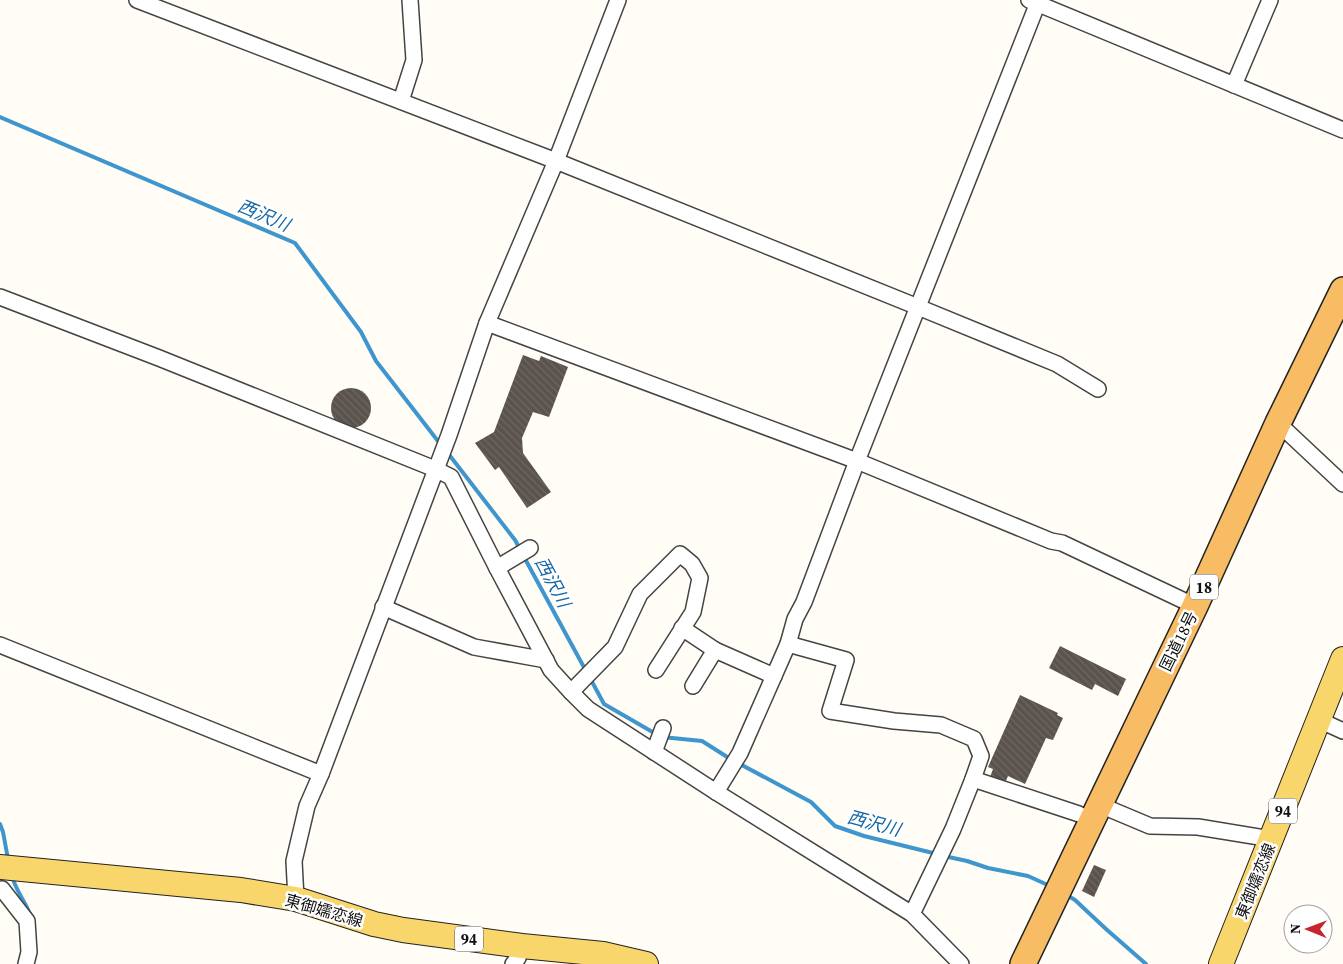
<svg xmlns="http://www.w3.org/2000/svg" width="1343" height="964" font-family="'Source Serif 4','Noto Sans JP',serif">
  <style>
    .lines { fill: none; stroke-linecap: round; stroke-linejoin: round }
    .stream { stroke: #3f96cf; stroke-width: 4 }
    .building { fill: url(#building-back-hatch) }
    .minor-casing { stroke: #444; stroke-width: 18 }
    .primary-casing { stroke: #222; stroke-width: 26 }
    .trunk-casing { stroke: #222; stroke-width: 28 }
    .minor { stroke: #fff; stroke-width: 15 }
    .primary { stroke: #f9d66b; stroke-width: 24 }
    .trunk { stroke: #f7bc64; stroke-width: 25 }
    .labels { text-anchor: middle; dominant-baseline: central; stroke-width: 5; stroke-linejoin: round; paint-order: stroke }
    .shield { fill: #fff; stroke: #585858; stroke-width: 1 }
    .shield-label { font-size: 15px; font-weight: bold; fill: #111 }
    .street-label { font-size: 16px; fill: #111; stroke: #fff }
    .water-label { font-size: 18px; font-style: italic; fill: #1768a6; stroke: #fff }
  </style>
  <defs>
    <pattern id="building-back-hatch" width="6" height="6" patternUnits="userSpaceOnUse" patternTransform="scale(1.25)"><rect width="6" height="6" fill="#5a524d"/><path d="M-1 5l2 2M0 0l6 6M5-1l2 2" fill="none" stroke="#6d6662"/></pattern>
  </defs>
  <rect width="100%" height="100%" fill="#fffdf5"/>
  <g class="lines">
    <g class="stream">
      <polyline points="0,117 295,243 361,332 376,361 441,445"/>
      <polyline points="447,452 515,540 521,551"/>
      <polyline points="524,557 586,671"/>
      <polyline points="590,678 604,704 656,734"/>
      <polyline points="662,737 702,741 732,760"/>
      <polyline points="738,763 811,802 835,826 864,836 937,854"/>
      <polyline points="0,824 3,832 8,859"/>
      <polyline points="944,856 967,861 988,868 1028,876 1050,886"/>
      <path d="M12 875C14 888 25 901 30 914"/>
      <polyline points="1065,894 1075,900 1106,929 1146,964"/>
    </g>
  </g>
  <g class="building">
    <polygon points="523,355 539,361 541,356 568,367 549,417 533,412 522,438 523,453 551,492 527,508 499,467 495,470 475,443 494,432"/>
    <circle cx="351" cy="408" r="20"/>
    <polygon points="1060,646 1126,679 1118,696 1095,684 1092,690 1049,668"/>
    <polygon points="1020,695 1058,713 1057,715 1063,718 1053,740 1046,738 1025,784 1008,776 1005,783 990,777 993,769 988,767"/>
    <polygon points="1094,865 1106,870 1094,897 1082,891"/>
  </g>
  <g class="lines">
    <defs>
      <g id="minor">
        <polyline points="137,0 556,161 918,307 1057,364 1098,389"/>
        <polyline points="1029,0 1343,130"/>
        <polyline points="1234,85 1270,0"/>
        <polyline points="401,101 414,60 410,0"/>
        <polyline points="0,297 159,358 435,469 451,477 497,568 551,670 571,692 588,709 716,792 912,914 961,964"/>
        <polyline points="487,323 857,461 1051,541 1062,543 1195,606"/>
        <polyline points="1278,423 1343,484"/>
        <polyline points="497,568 530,548"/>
        <polyline points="383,607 474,647 546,660"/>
        <polyline points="682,628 715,650 774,676"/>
        <polyline points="788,644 846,660 830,711 894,721 941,725 974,739 981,756 973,779 953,829 912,914"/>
        <polyline points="0,645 321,774"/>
        <polyline points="693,686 715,650"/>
        <polyline points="571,692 615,647 640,594 680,554 692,564 700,578 693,612 656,670"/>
        <polyline points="1319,720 1343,731"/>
        <polyline points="654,752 663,728"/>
        <polyline points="973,779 1079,814"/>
        <polyline points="716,792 740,753 788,644 795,619 804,602 857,461 1039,0"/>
        <polyline points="1100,805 1150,826 1198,827 1272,839"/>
        <polyline points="2,889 27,921 29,952 26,964"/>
        <polyline points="296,899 294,861 307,806 321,774 449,435 487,323 556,161 618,0"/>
        <polyline points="513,964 518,958 522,946"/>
      </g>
      <g id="primary">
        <polyline points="0,867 241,890 296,899 374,924 403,930 522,946 603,954 646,964"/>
        <polyline points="1221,964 1343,659"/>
      </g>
      <polyline id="trunk" points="1023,964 1195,606 1278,423 1343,290"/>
    </defs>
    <use href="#minor" class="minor-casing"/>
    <use href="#primary" class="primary-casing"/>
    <use href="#trunk" class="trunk-casing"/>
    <use href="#minor" class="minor"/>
    <use href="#primary" class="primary"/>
    <use href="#trunk" class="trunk"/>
  </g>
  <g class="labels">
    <g class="shield">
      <rect x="1190" y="574.5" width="28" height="25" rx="4"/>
      <rect x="1269" y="798.5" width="28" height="25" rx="4"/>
      <rect x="455" y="926.5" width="28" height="25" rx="4"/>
    </g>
    <g class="shield-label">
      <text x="1204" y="587">18</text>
      <text x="1283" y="811">94</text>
      <text x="469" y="939">94</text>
    </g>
    <g class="street-label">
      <text transform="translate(1178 641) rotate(-64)">国道18号</text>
      <text transform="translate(1255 881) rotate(-68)">東御嬬恋線</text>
      <text transform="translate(324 910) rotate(16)">東御嬬恋線</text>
    </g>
    <g class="water-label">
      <text transform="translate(264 215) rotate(23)">西沢川</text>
      <text transform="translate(553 582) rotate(62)">西沢川</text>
      <text transform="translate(874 823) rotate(15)">西沢川</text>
    </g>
  </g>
  <g transform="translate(1308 929) rotate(271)"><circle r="24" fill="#ffffff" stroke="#a0a0a0"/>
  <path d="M0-4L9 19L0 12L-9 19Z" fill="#c4262e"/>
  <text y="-8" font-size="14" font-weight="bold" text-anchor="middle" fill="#111111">N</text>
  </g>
</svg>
